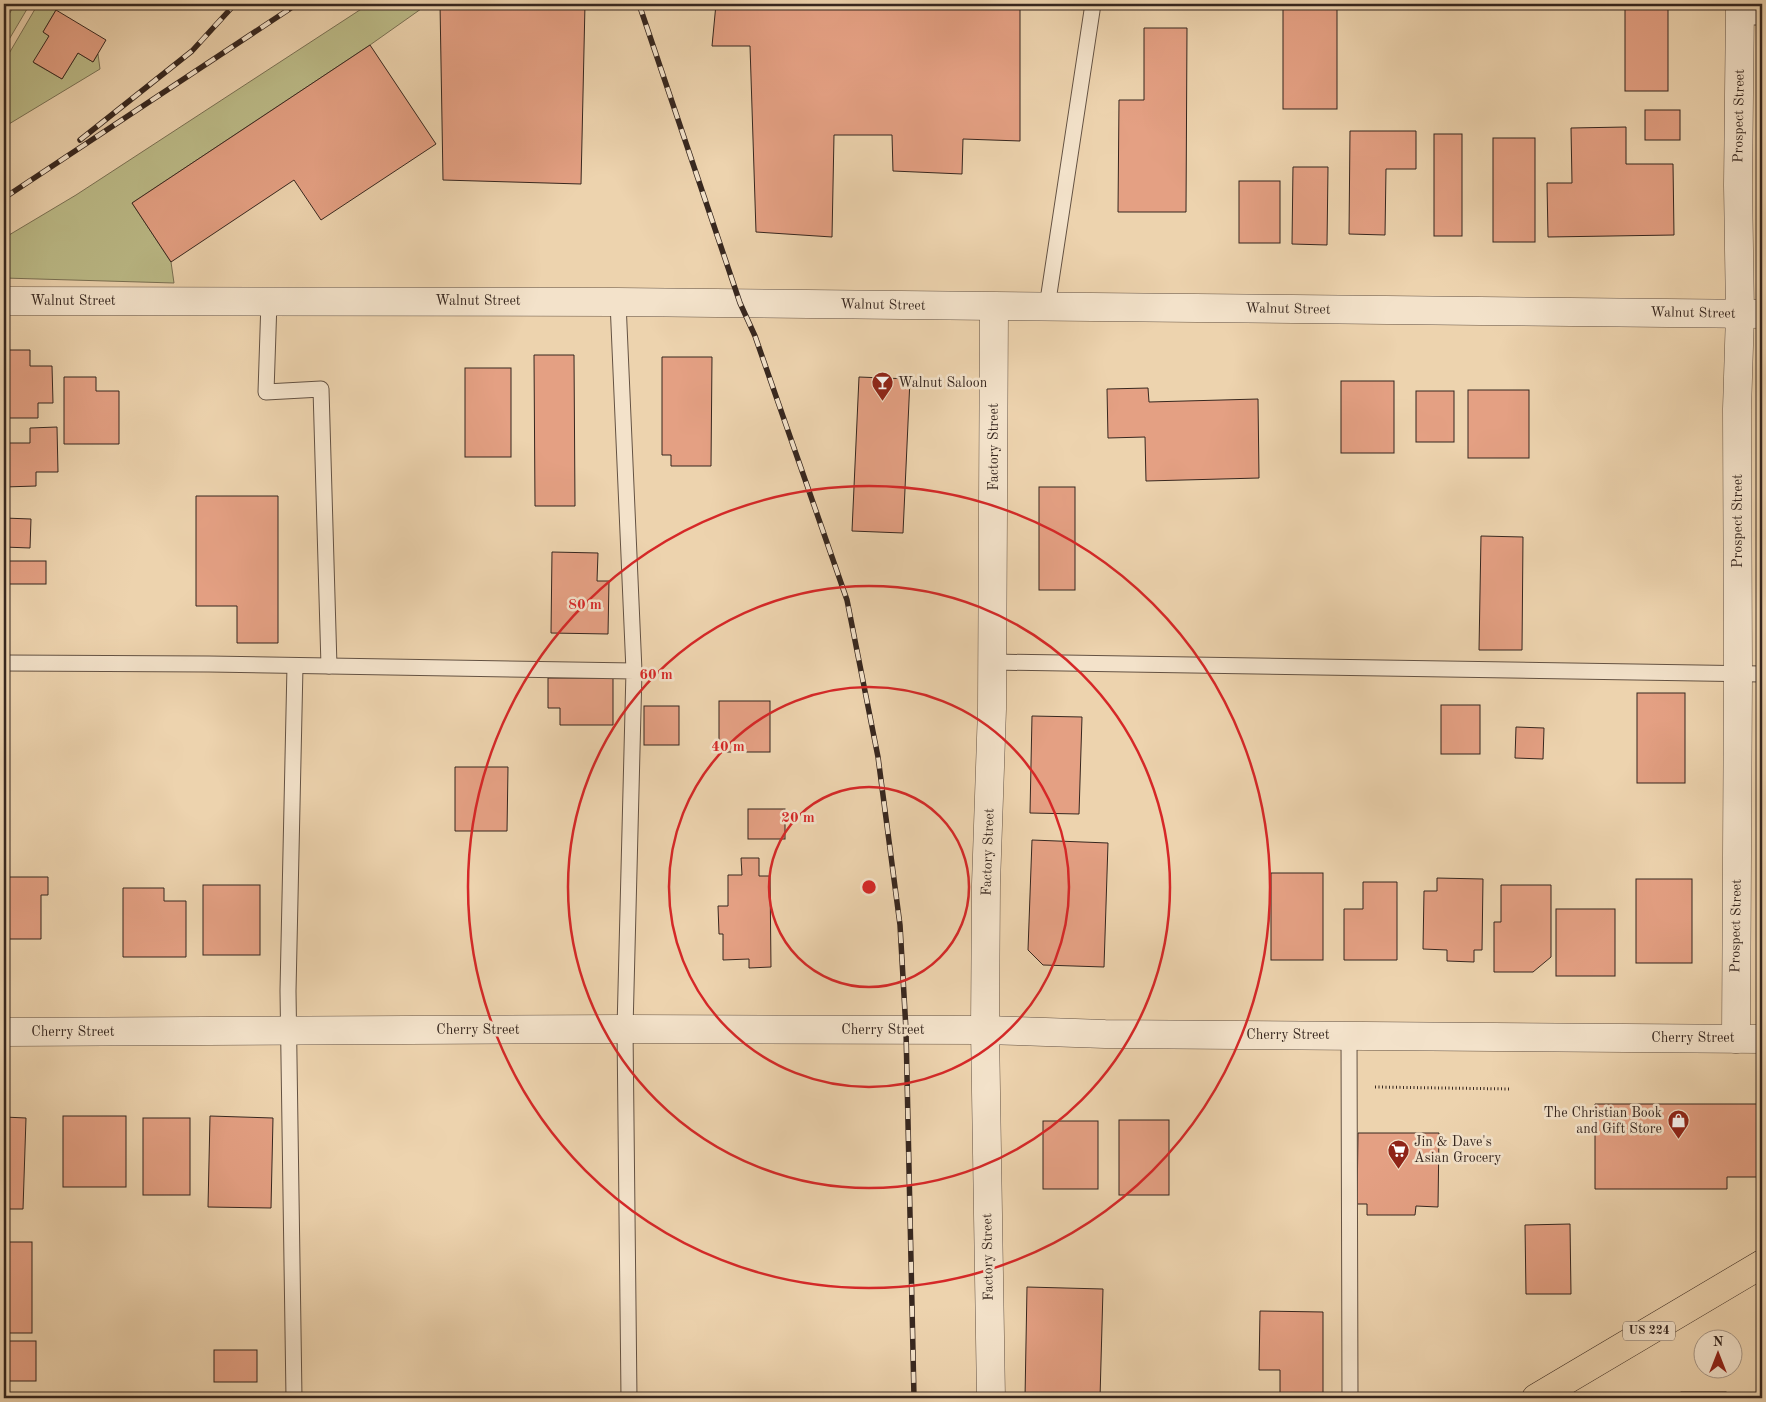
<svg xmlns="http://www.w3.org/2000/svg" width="1766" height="1402" font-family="'Old Standard TT',serif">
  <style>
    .green { fill: #bcbb88; stroke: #7a7154 }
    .building { fill: #e4a083; stroke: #37271f }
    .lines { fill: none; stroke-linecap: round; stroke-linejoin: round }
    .service-casing { stroke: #645243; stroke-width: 17 }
    .minor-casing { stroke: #645243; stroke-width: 29 }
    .tertiary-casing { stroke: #645243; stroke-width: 29 }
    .trunk-casing { stroke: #37271f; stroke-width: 29 }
    .path { stroke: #37271f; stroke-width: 3; stroke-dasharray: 1 2.5; stroke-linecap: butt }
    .service { stroke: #f3e2ca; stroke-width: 15 }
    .minor { stroke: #f3e2ca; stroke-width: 28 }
    .tertiary { stroke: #f3e2ca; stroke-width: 28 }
    .trunk { stroke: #edd3ae; stroke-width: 28 }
    .rail-casing { stroke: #37271f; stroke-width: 5.5 }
    .rail { stroke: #f3e2ca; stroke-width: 4; stroke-dasharray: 11; stroke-linecap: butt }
    .ring { fill: none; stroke: #d62828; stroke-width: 2.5 }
    .labels { text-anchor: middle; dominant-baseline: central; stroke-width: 5; stroke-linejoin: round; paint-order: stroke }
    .shield { fill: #f3e2ca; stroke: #6f5f52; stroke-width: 1 }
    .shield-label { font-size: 12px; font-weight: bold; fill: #37271f }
    .street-label { font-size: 14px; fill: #37271f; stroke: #f3e2ca }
    .poi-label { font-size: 14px; fill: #37271f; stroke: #f3e2ca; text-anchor: start }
    .centre { fill: #d62828; stroke: #f3e2ca; stroke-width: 2.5 }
    .ring-label { font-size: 15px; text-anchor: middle; font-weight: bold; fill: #d62828; stroke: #f3e2ca; stroke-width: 5; stroke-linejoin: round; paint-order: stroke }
  </style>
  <rect width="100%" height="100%" fill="#edd3ae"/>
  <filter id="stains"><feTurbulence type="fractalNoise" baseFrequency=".004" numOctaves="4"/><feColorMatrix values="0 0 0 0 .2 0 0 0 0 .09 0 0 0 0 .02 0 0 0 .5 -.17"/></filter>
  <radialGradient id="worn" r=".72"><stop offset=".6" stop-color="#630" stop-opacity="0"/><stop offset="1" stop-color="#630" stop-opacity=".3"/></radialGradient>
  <g class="green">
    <polygon points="15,4 30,4 4,48 4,23"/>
    <polygon points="38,4 46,4 56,10 43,32 49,36 34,63 62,79 78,53 93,62 98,54 100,69 4,127 4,62"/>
    <polygon points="369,4 428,4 370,45 132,203 171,262 174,283 4,278 4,238 76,195"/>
  </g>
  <g class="building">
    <polygon points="440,4 585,4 581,184 443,180"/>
    <polygon points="716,4 1020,4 1020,141 963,139 962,174 893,171 892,135 834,135 832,237 756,232 750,46 712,46"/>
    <rect x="1283" y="4" width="54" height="105"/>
    <rect x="1625" y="4" width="43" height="87"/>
    <polygon points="56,10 106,40 93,62 78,53 62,79 33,62 49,36 43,32"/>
    <polygon points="1144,28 1187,28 1186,212 1118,212 1119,100 1144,100"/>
    <polygon points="370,45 436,144 321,220 294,180 171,262 132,203"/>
    <rect x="1645" y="110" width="35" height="30"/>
    <polygon points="1626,127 1626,164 1673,164 1674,235 1548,237 1547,183 1572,183 1571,128"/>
    <polygon points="1350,131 1416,131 1416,169 1386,169 1385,235 1349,234"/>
    <rect x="1434" y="134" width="28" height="102"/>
    <rect x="1493" y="138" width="42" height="104"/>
    <polygon points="1293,167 1328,167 1327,245 1292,244"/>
    <rect x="1239" y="181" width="41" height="62"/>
    <polygon points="6,350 30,350 30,366 52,366 53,403 38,403 38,418 4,418 4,361 6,361"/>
    <polygon points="534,355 574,355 575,506 535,506"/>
    <polygon points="662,357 712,357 711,466 671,466 671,455 662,455"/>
    <rect x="465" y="368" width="46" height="89"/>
    <polygon points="64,377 96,377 96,391 119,391 119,444 64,444"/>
    <polygon points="859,377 910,379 903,533 852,531"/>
    <rect x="1341" y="381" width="53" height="72"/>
    <polygon points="1148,388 1149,402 1258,399 1259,478 1146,481 1145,437 1108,438 1107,389"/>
    <rect x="1468" y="390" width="61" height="68"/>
    <rect x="1416" y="391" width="38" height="51"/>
    <polygon points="57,427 58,472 36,472 36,486 4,487 4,443 30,443 30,428"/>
    <rect x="1039" y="487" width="36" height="103"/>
    <polygon points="196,496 278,496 278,643 237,643 237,606 196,606"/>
    <polygon points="4,518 31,519 30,548 4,547"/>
    <polygon points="1481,536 1523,537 1522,650 1479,650"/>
    <polygon points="552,552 598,553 597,581 609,581 608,634 551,633"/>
    <rect x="6" y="561" width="40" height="23"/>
    <polygon points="548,678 613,678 613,725 560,725 560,708 548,708"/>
    <rect x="1637" y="693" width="48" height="90"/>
    <rect x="719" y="701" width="51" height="51"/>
    <rect x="1441" y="705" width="39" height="49"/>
    <rect x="644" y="706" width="35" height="39"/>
    <polygon points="1032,716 1082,717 1079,814 1030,813"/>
    <polygon points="1516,727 1544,728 1543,759 1515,758"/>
    <polygon points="455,767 508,767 507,831 455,831"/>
    <rect x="748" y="809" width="37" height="30"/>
    <polygon points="1032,840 1108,843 1104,967 1043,965 1028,950"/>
    <polygon points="741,858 759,858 759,876 770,876 771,967 749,968 749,959 723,960 723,934 719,934 718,906 728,906 728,875 742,875"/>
    <rect x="1271" y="873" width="52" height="87"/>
    <polygon points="4,877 48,877 48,895 41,895 41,939 4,939"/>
    <polygon points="1437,878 1483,879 1482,950 1474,950 1474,962 1447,961 1447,950 1423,949 1424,891 1437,891"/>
    <rect x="1636" y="879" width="56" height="84"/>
    <polygon points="1363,882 1397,882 1397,960 1344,960 1344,909 1363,909"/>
    <rect x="203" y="885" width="57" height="70"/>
    <polygon points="1501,885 1551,885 1551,957 1533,972 1494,972 1494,922 1501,922"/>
    <polygon points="123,888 164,888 164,901 186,901 186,957 123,957"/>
    <rect x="1556" y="909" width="59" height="67"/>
    <polygon points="1595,1104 1761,1104 1761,1177 1727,1177 1727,1189 1595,1189"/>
    <rect x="63" y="1116" width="63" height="71"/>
    <polygon points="210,1116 273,1118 271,1208 208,1207"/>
    <polygon points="4,1117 26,1118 23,1209 4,1209"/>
    <rect x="143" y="1118" width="47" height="77"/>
    <rect x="1119" y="1120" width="50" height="75"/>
    <rect x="1043" y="1121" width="55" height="68"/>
    <polygon points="1358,1133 1439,1133 1438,1207 1416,1206 1415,1215 1367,1215 1367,1204 1357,1204"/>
    <polygon points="1570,1224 1571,1294 1526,1294 1525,1225"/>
    <rect x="4" y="1242" width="28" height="91"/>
    <polygon points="1027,1287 1103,1289 1100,1398 1025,1398"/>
    <polygon points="1260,1311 1323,1312 1323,1398 1280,1398 1280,1370 1259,1370"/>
    <rect x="4" y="1341" width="32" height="40"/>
    <rect x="214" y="1350" width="43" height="32"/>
    <rect x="1681" y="1392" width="45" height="6"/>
  </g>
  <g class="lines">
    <defs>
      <g id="service">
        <polyline points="1740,17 1762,17"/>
        <polyline points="269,301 266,392 321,389 329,666"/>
        <polyline points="618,302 634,671"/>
        <polyline points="1047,307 1093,4"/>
        <polyline points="993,662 1762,674"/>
        <polyline points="4,663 209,664 634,671 625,1029 629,1398"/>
        <polyline points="1349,1035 1350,1398"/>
        <polyline points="294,1398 288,991 295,666"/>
      </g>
      <g id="minor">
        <polyline points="4,1032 625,1029 985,1030 1105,1034 1762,1039"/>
        <polyline points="1736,1039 1738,674 1737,409 1740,314 1738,185 1740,4"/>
        <polyline points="991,1398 985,1030 986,884 992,709 994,307"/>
      </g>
      <polyline id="tertiary" points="4,301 618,302 1762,314"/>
      <polyline id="trunk" points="1536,1398 1762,1264"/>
    </defs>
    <use href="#service" class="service-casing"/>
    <use href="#minor" class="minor-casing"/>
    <use href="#tertiary" class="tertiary-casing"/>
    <use href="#trunk" class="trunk-casing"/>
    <polyline class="path" points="1375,1087 1511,1089"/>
    <use href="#service" class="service"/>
    <use href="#minor" class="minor"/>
    <use href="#tertiary" class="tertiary"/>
    <use href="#trunk" class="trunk"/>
    <defs>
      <g id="rail">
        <polyline points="639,4 740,303 755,336 847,600 878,757 900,925 906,1030 914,1398"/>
        <polyline points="80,140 192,51 235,4"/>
        <polyline points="4,198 297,4"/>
      </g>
    </defs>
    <use href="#rail" class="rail-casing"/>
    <use href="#rail" class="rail"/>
  </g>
  <g class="ring">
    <circle cx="869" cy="887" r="100"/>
    <circle cx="869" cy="887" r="200"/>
    <circle cx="869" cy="887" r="301"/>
    <circle cx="869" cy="887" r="401"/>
  </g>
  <defs>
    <symbol id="bar-pin" viewBox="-11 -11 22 30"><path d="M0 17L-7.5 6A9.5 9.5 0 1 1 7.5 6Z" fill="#8f2418" stroke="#f3e2ca"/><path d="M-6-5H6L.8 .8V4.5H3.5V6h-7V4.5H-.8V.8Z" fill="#fff"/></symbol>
    <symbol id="shop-pin" viewBox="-11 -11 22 30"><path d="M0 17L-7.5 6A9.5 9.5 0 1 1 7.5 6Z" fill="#8f2418" stroke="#f3e2ca"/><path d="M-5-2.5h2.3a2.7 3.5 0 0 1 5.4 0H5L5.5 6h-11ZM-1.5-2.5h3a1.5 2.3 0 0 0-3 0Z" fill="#fff"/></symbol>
    <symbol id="supermarket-pin" viewBox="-11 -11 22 30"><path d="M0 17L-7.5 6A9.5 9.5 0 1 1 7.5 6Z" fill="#8f2418" stroke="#f3e2ca"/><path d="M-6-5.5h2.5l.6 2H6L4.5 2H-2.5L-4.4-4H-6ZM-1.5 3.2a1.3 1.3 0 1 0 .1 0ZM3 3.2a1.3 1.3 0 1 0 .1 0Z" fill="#fff"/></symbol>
  </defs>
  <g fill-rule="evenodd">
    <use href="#bar-pin" x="870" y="370" width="25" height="34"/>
    <use href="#shop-pin" x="1666" y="1108" width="25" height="34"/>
    <use href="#supermarket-pin" x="1386" y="1138" width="25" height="34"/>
  </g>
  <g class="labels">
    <rect class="shield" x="1623" y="1321.5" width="52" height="19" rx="4"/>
    <g class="shield-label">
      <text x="1649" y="1331">US 224</text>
    </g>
    <g class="street-label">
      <text transform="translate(1739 116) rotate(-89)">Prospect Street</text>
      <text x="73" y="301">Walnut Street</text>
      <text x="478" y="301">Walnut Street</text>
      <text transform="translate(883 305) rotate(1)">Walnut Street</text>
      <text transform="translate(1288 309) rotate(1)">Walnut Street</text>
      <text transform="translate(1693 313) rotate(1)">Walnut Street</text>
      <text transform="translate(994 447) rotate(-90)">Factory Street</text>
      <text transform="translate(1738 521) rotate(-90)">Prospect Street</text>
      <text transform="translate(988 852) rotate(-88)">Factory Street</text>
      <text transform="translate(1736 926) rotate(-89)">Prospect Street</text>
      <text x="478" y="1030">Cherry Street</text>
      <text x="883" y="1030">Cherry Street</text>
      <text x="73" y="1032">Cherry Street</text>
      <text x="1288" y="1035">Cherry Street</text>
      <text x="1693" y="1038">Cherry Street</text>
      <text transform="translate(988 1257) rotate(-91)">Factory Street</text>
    </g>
    <g class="poi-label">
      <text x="898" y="383">Walnut Saloon</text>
      <text x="1662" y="1113" text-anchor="end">The Christian Book<tspan x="1662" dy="16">and Gift Store</tspan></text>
      <text x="1414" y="1142">Jin &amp; Dave's<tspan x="1414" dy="16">Asian Grocery</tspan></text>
    </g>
  </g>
  <circle cx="869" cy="887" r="8" class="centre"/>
  <g class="ring-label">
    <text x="585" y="609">80 m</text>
    <text x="656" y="679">60 m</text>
    <text x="728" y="751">40 m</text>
    <text x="798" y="822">20 m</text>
  </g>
  <rect width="1766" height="1402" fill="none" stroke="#edd3ae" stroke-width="20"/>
  <rect x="5" y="5" width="1756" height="1392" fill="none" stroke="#37271f" stroke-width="2.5"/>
  <rect x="10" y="10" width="1746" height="1382" fill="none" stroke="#37271f"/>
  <g transform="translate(1718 1354)"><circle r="24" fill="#f3e2ca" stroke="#a89786"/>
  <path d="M0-4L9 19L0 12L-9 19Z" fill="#8f2418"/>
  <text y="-8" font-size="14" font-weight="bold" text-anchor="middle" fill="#37271f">N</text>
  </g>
  <rect width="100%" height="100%" filter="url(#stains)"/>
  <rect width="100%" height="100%" fill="url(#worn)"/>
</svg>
